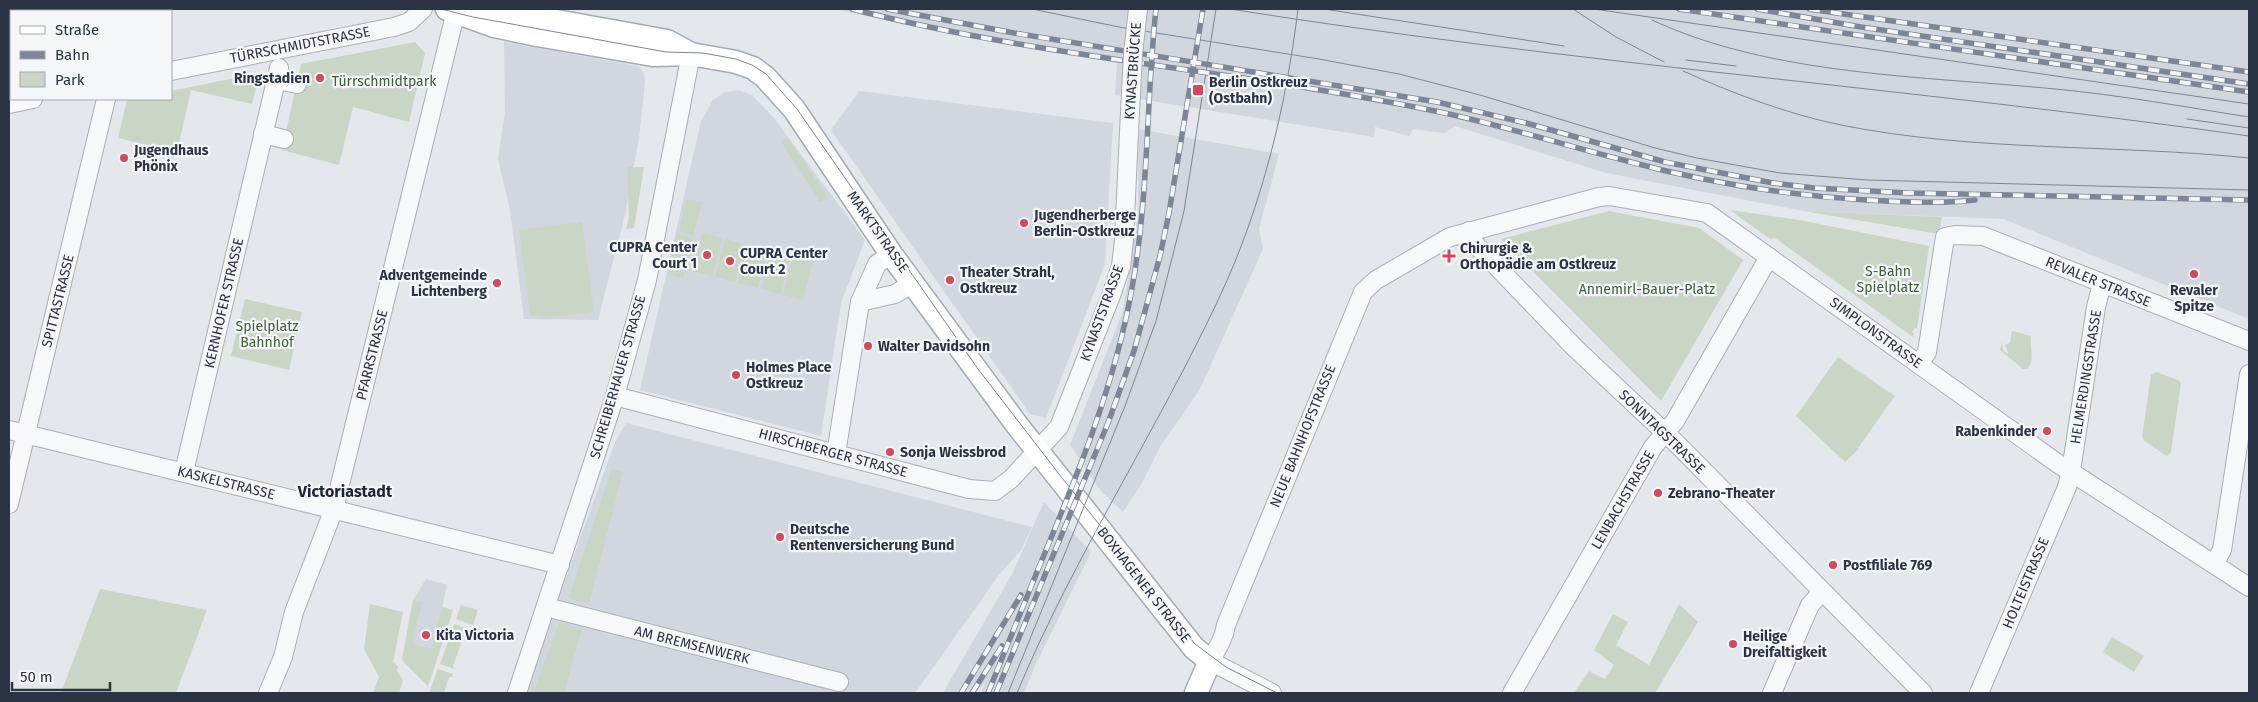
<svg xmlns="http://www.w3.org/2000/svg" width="2258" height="702" font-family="'Fira Sans',sans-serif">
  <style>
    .built { fill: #d2d6de }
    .green { fill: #c9d6c5 }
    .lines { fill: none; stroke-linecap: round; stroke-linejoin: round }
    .minor-casing { stroke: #a9aeb7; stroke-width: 20 }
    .major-casing { stroke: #a3abb8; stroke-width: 25 }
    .minor { stroke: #f7f8fa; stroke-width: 18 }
    .major { stroke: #fff; stroke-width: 22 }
    .tram { stroke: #7d8696; stroke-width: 1 }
    .rail-casing { stroke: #7d8696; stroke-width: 5.5 }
    .rail { stroke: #f4f6f9; stroke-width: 4; stroke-dasharray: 11; stroke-linecap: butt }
    .minor-bridge-casing { stroke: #a9aeb7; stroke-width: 20; stroke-linecap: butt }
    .minor-bridge { stroke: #f7f8fa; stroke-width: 18 }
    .poi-dot { fill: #d1495b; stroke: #f4f6f9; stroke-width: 2 }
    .labels { text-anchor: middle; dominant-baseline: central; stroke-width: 4.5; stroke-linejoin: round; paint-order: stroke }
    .street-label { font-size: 14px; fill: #2b3445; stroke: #f4f6f9 }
    .poi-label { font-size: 14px; font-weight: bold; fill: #2b3445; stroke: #f4f6f9; text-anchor: start }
    .park-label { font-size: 14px; fill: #3f6138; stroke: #f4f6f9 }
    .quarter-label { font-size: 16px; font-weight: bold; fill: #1d2536; stroke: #f4f6f9 }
  </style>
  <rect width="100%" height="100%" fill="#e4e7ec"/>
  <g class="built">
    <polygon points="834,9 2249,9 2249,319 2003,219 1804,211 1606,173 1455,126 1445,133 1413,129 1409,136 1375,127 1374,137 1115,95 1117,63 904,24"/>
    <polygon points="504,42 638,66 644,73 645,82 639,138 625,215 598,320 524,319 510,210 498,159 505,112"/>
    <polygon points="739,90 752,95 773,117 865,240 841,303 821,436 640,390 701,121 713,100 725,92"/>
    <polygon points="859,91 1113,123 1105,264 1046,418 1030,414 831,130"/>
    <polygon points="1138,129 1279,154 1259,229 1263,249 1199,391 1161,445 1142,483 1123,512 1101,491 1070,445 1123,311 1138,213"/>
    <polygon points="626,423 1032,527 1021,550 999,575 915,693 524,693 615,442"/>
    <polygon points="1044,502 1091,552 1034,668 1024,693 981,693 985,682 976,693 943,693 1012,574"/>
    <polygon points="426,579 447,585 442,607 453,610 428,686 402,660 413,600"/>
  </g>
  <g class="green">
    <polygon points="415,42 425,53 409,122 353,107 339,165 282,150 301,64"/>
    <polygon points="260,73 252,104 191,90 177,152 118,138 127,100 171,99 171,91"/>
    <polygon points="788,138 828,198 820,202 781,142"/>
    <polygon points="627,167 644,167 634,228 626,229 629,217"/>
    <polygon points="686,199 702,202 693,236 679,232"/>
    <polygon points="1730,210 1799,220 1929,246 1917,329 1915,328 1912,332 1914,334 1913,337 1775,238 1770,239"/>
    <polygon points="1609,211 1699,228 1743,260 1661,401 1501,239"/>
    <polygon points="1804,211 1942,217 1939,234"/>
    <polygon points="582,222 594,312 541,318 540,316 530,317 519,230"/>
    <polygon points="702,233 722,238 712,276 693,271"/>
    <polygon points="677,234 693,238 683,278 668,275"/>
    <polygon points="725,239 745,244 735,282 715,277"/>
    <polygon points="748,245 768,250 758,288 738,283"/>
    <polygon points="770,251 790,256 781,294 761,289"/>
    <polygon points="793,256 813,261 803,300 783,295"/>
    <polygon points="245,299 302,312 289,370 231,356"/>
    <path d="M2012 331 2031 336C2029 346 2036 361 2027 369H2023L2000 350 2002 342 2003 350 2007 354 2008 352 2005 345 2010 343Z"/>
    <polygon points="1838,357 1895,396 1858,448 1859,449 1845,462 1796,416"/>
    <polygon points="2156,372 2178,380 2181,383 2171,452 2167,456 2144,441 2142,437 2151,375"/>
    <polygon points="612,468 623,472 589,604 572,600 569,597"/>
    <polygon points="100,589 207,610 176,693 61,693"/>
    <polygon points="413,600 422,602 412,644 432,649 442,607 453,610 428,686 402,660"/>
    <polygon points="370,604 403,612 393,662 398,666 397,671 403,680 399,693 373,693 379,677 364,649"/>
    <polygon points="1679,604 1698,622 1655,693 1574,693 1589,671 1605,679 1614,665 1594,650 1613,614 1628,622 1616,645 1649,665"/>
    <polygon points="461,605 478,610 473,625 456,619"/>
    <polygon points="559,623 582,628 564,693 533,693"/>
    <polygon points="454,624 468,629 465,632 453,666 454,669 440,664"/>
    <polygon points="2112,637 2144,656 2134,672 2103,652"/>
    <polygon points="438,669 453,674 452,677 449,677 444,693 429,693"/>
  </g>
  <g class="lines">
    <defs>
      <g id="minor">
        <polyline points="171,71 394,27 409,22 423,9"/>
        <polyline points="277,80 297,84"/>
        <polyline points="9,104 33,99"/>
        <polyline points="263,134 284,139"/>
        <polyline points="1469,231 1474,243 1575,348 1676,443 1923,693"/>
        <polyline points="860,302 895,294 913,283"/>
        <polyline points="1919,364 1927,352 1945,237 1955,235 1983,236 2249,341"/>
        <polyline points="615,396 969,489 995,491 1011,479 1059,427 1112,293 1121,266 1124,240 1129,132"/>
        <polyline points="9,430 560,565"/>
        <polyline points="836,454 860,302 877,264 891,254"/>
        <polyline points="184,472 279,68"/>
        <polyline points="9,504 106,99"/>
        <polyline points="2214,564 2222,550 2249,374"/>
        <polyline points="546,607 839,682"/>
        <polyline points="268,693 283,657 294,612 334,509 456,11"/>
        <polyline points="517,693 615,396 647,280 691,54"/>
        <path d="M1272 693 1210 661C1217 649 1224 639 1226 625L1363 292 1376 280 1450 237 1599 197 1609 196 1707 213 2057 463 2249 587"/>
        <polyline points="1512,693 1653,447 1675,421 1769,257"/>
        <polyline points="1772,693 1810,605 1822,592"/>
        <polyline points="1979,693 2067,487 2071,471 2096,307 2102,284"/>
      </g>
      <g id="major">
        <polyline points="447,9 494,26 537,35 653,55 691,54 736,62 753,68 765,77 794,109 891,254 1017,425 1194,648 1210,661 1196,693"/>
        <polyline points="480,10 540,18 667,41 689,53"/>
      </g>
    </defs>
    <use href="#minor" class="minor-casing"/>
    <use href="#major" class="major-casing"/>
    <use href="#minor" class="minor"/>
    <use href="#major" class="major"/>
    <g class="tram">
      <polyline points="441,9 473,17 666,52 703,53 736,59 752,65 766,74 797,109 978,369 1059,474 1195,644 1226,667 1277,693"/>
      <polyline points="1032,9 1119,27 1319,59 1399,74 1480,95 1655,148 1697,158 1780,173 1867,180 2249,190"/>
      <path d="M1230 9C1568 63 1910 88 2249 136"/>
      <polyline points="1324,9 1564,46"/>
      <polyline points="1573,9 1616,37 1664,62"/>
      <polyline points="1594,9 2249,104"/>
      <path d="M1652 20C1772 76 1924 76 2055 89 2120 95 2185 107 2249 117"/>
      <polyline points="1686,60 1736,66"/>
      <path d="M1683 71C1732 93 1787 114 1841 125 1975 152 2114 144 2249 158"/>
      <polyline points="2187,119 2249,128"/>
      <polyline points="1008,693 1125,406 1156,321 1184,211 1216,9"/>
      <path d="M1017 693C1074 556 1157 431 1220 296 1262 206 1286 107 1298 9"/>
    </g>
    <defs>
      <g id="rail">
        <path d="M852 9C1042 58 1242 71 1435 111 1498 124 1560 144 1623 160 1703 182 1784 195 1866 200 1903 202 1939 204 1975 200"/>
        <polyline points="887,9 1014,33 1437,102 1526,123 1665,162 1773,183 1814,188 1908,193 2249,200"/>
        <polyline points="1679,9 2249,92"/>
        <polyline points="1757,9 1861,27 2249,84"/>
        <polyline points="1809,9 2249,72"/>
        <polyline points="961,693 1021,595"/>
        <polyline points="972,693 1002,646"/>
        <path d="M988 693C1005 651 1022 609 1039 567 1077 476 1115 385 1132 288 1149 195 1146 102 1156 9"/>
        <polyline points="996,693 1108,423 1134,351 1160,256 1169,213 1203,9"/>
      </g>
    </defs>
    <use href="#rail" class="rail-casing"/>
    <use href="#rail" class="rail"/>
    <defs>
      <polyline id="minor-bridge" points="1129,132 1133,54 1138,9"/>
    </defs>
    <use href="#minor-bridge" class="minor-bridge-casing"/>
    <use href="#minor-bridge" class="minor-bridge"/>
  </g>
  <g class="poi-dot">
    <circle cx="320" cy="78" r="5"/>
    <rect x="1192" y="84" width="12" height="12" rx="2.5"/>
    <circle cx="124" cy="158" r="5"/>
    <circle cx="1024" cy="223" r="5"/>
    <circle cx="707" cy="255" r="5"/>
    <path d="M1446.5 248.5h5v5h5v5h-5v5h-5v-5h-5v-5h5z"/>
    <circle cx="730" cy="261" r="5"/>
    <circle cx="2194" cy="274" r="5"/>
    <circle cx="950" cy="280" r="5"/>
    <circle cx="497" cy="283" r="5"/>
    <circle cx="868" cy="346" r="5"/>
    <circle cx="736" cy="375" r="5"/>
    <circle cx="2047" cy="431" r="5"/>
    <circle cx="890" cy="452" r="5"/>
    <circle cx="1658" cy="493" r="5"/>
    <circle cx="780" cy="537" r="5"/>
    <circle cx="1833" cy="565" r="5"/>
    <circle cx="426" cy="635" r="5"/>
    <circle cx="1733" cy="644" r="5"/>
  </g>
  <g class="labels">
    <g class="street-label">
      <text transform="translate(300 45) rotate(-11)">TÜRRSCHMIDTSTRASSE</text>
      <text transform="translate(1133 71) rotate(-86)">KYNASTBRÜCKE</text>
      <text transform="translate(878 232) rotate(55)">MARKTSTRASSE</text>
      <text transform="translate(2098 282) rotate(22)">REVALER STRASSE</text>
      <text transform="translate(58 301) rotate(-76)">SPITTASTRASSE</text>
      <text transform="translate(224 303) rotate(-77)">KERNHOFER STRASSE</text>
      <text transform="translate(1102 313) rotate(-70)">KYNASTSTRASSE</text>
      <text transform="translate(1876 333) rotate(36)">SIMPLONSTRASSE</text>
      <text transform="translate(372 355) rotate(-76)">PFARRSTRASSE</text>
      <text transform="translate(618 377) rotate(-74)">SCHREIBERHAUER STRASSE</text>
      <text transform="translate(2086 377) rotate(-81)">HELMERDINGSTRASSE</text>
      <text transform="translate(1662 432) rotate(44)">SONNTAGSTRASSE</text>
      <text transform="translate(1303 436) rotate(-68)">NEUE BAHNHOFSTRASSE</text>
      <text transform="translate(833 453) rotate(15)">HIRSCHBERGER STRASSE</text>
      <text transform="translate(226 483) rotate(14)">KASKELSTRASSE</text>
      <text transform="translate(1623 500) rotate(-60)">LENBACHSTRASSE</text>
      <text transform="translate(2026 583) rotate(-67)">HOLTEISTRASSE</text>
      <text transform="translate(1144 585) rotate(52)">BOXHAGENER STRASSE</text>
      <text transform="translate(692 645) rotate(14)">AM BREMSENWERK</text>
    </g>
    <g class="poi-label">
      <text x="310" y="78" text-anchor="end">Ringstadien</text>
      <text x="1209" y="82">Berlin Ostkreuz<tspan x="1209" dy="16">(Ostbahn)</tspan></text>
      <text x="134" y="150">Jugendhaus<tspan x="134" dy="16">Phönix</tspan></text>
      <text x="1034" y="215">Jugendherberge<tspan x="1034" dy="16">Berlin-Ostkreuz</tspan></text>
      <text x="697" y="247" text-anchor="end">CUPRA Center<tspan x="697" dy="16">Court 1</tspan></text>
      <text x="1460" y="248">Chirurgie &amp;<tspan x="1460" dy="16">Orthopädie am Ostkreuz</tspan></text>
      <text x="740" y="253">CUPRA Center<tspan x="740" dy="16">Court 2</tspan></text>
      <text x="960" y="272">Theater Strahl,<tspan x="960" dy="16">Ostkreuz</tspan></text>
      <text x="487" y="275" text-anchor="end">Adventgemeinde<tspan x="487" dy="16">Lichtenberg</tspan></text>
      <text x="2194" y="290" text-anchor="middle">Revaler<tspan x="2194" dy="16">Spitze</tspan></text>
      <text x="878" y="346">Walter Davidsohn</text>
      <text x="746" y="367">Holmes Place<tspan x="746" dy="16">Ostkreuz</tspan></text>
      <text x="2037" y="431" text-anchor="end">Rabenkinder</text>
      <text x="900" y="452">Sonja Weissbrod</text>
      <text x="1668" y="493">Zebrano-Theater</text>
      <text x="790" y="529">Deutsche<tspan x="790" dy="16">Rentenversicherung Bund</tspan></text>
      <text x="1843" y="565">Postfiliale 769</text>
      <text x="436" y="635">Kita Victoria</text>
      <text x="1743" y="636">Heilige<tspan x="1743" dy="16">Dreifaltigkeit</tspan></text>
    </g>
    <g class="park-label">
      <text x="384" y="81">Türrschmidtpark</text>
      <text x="1888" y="271">S-Bahn<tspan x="1888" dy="16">Spielplatz</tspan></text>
      <text x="1647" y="289">Annemirl-Bauer-Platz</text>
      <text x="267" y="326">Spielplatz<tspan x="267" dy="16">Bahnhof</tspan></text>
    </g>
    <g class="quarter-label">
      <text x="345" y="491">Victoriastadt</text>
    </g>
  </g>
  <rect width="2258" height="702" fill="none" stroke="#2b3445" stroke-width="20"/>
  <rect x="10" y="10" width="162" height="90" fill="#f4f6f9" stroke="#a4a8b1"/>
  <rect x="20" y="26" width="25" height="8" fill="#ffffff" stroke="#a4a8b1"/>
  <text x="55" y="35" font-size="15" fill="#2b3445">Straße</text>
  <rect x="20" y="51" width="25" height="8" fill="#7d8696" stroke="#a4a8b1"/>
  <text x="55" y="60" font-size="15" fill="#2b3445">Bahn</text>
  <rect x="20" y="72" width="25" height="15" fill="#c9d6c5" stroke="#a4a8b1"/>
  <text x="55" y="85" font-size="15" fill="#2b3445">Park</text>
  <path d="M12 682v8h98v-8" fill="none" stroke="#2b3445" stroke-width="2.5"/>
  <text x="20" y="682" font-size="15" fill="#2b3445" stroke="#f4f6f9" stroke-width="4" paint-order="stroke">50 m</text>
</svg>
